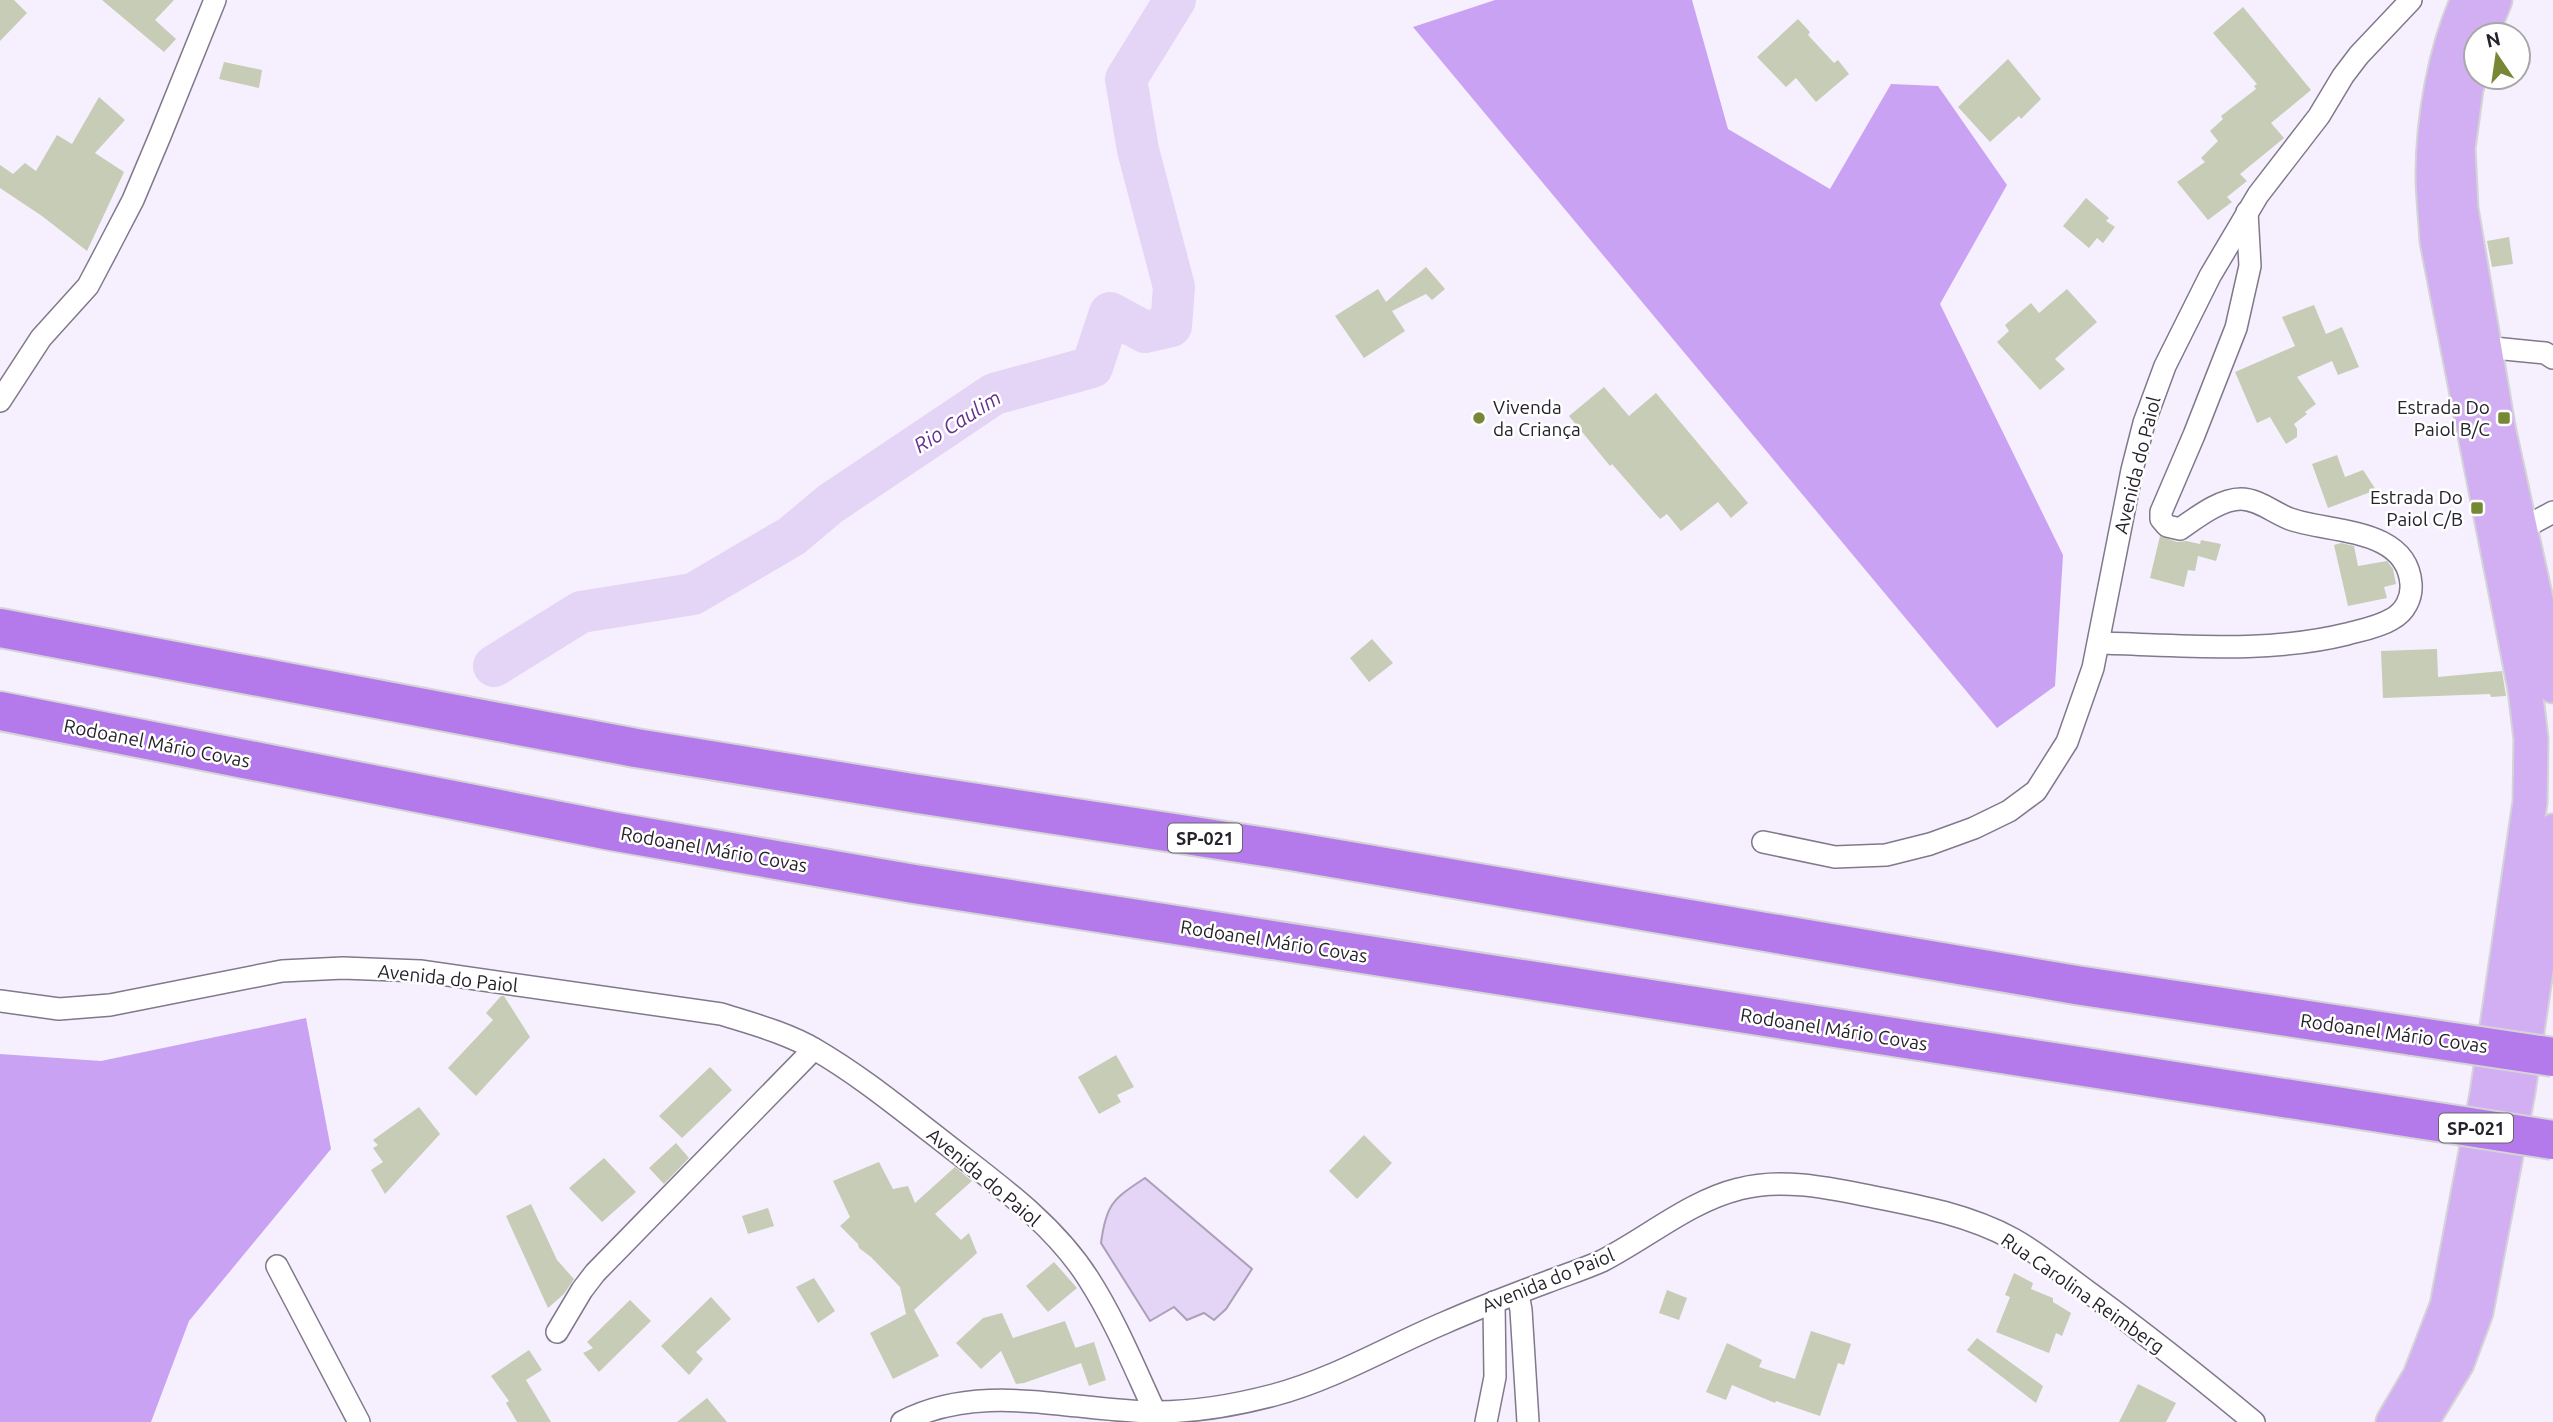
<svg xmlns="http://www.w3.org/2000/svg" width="2553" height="1422" font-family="Ubuntu,sans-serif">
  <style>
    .forest { fill: #caa2f3 }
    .water { fill: #e4d4f6; stroke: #ab9fb9; stroke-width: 2 }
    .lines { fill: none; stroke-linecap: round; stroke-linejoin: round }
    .river { stroke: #e4d4f6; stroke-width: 42 }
    .building { fill: #c6ccb5 }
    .minor-casing { stroke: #81788c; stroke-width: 24 }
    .primary-casing { stroke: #d4d3d5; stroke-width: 37 }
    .motorway-casing { stroke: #d4d3d5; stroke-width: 42 }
    .minor { stroke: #fff; stroke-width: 21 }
    .primary { stroke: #d2aff3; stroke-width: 33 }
    .motorway { stroke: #b47aeb; stroke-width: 38 }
    .motorway-bridge-casing { stroke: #d4d3d5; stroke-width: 42; stroke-linecap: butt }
    .motorway-bridge { stroke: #b47aeb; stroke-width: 38 }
    .poi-dot { fill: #768736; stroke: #fff; stroke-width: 2.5 }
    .labels { text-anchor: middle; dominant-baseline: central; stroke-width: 5; stroke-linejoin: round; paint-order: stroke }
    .shield { fill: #fff; stroke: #67646b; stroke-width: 2 }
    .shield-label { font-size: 18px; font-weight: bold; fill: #26222b }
    .poi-label { font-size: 19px; fill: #26222b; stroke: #fff; text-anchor: end }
    .street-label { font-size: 19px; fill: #26222b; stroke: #fff }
    .water-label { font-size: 21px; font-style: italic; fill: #64308e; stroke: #fff }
  </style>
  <rect width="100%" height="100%" fill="#f6f0fe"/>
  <g class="forest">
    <polygon points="1495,0 1692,0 1728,129 1830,189 1891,84 1938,86 2007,185 1940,304 2063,555 2055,686 1997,728 1413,27"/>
    <polygon points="306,1018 331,1149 189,1321 151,1422 0,1422 0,1054 101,1061"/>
  </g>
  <path class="water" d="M1145 1178 1252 1269 1226 1309 1214 1320 1204 1313 1187 1320 1174 1307 1150 1321 1101 1243C1106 1204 1113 1199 1145 1178Z"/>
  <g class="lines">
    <polyline class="river" points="494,666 581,612 693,594 792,536 830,504 994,394 1092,367 1110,313 1145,332 1171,326 1174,287 1138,150 1126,79 1175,0"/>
  </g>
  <g class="building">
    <polygon points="0,0 14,0 27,13 0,41"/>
    <polygon points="102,0 174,0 155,20 176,39 164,52"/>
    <polygon points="2243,7 2311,90 2271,123 2284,138 2240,174 2247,181 2227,197 2232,202 2208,220 2177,182 2205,162 2201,158 2218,141 2210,131 2223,119 2221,116 2256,89 2254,86 2257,84 2213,33"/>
    <polygon points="1798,19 1810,32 1808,35 1834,63 1838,60 1849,74 1816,102 1796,78 1786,87 1757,57"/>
    <polygon points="2008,59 2041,99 2021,119 2019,116 1990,142 1958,107"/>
    <polygon points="224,62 262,70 259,88 219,79"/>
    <polygon points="99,97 125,120 95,153 124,172 87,251 42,216 0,188 0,165 13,174 25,163 36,171 57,135 72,144"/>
    <polygon points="2086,198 2109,218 2106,221 2115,227 2103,243 2097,238 2089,248 2063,226"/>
    <polygon points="2509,237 2513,264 2492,267 2487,241"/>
    <polygon points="1426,267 1445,289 1432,300 1426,294 1392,311 1405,331 1364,358 1335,316 1378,289 1386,302"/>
    <polygon points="2067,289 2097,322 2055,359 2065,369 2040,390 1997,342 2009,331 2005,325 2031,303 2039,313"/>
    <polygon points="2314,305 2326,334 2342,327 2359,367 2338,375 2332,361 2297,377 2316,404 2305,412 2307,414 2294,424 2297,429 2297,437 2286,444 2270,417 2257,423 2235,372 2295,346 2282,317"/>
    <polygon points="1604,387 1629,416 1656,393 1748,503 1731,518 1718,502 1681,531 1667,514 1660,519 1612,464 1610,466 1569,416"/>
    <polygon points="2337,455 2345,477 2363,470 2376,490 2328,508 2312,464"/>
    <polygon points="2160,536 2177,542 2186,541 2200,544 2201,540 2221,544 2216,561 2198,556 2195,571 2188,570 2184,587 2150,578"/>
    <polygon points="2341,543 2354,546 2358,566 2387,561 2393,569 2396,584 2384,587 2387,598 2348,606 2334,545"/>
    <polygon points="1372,639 1393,663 1369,682 1350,658"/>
    <polygon points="2437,649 2438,677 2502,671 2506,696 2491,697 2490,694 2383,698 2381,651"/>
    <polygon points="501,996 504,996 530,1037 476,1096 448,1068 493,1020 486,1013"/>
    <polygon points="1116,1055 1134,1087 1117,1095 1121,1102 1099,1114 1078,1077"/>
    <polygon points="710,1067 732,1090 682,1138 659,1116"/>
    <polygon points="419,1107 440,1134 385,1194 371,1170 383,1162 373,1148 378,1145 373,1140"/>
    <polygon points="1364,1135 1392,1163 1357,1199 1329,1171"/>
    <polygon points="676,1143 689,1158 664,1184 649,1168"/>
    <polygon points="604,1158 636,1192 602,1222 569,1188"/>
    <polygon points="879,1162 893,1189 908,1186 915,1203 955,1167 972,1181 935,1214 961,1240 969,1233 977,1253 914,1310 939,1356 893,1379 870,1333 906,1314 900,1287 871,1257 859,1248 858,1244 840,1226 850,1217 833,1181"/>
    <polygon points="531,1204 557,1260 574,1279 564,1294 548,1308 506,1216"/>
    <polygon points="768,1208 774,1226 748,1234 742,1216"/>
    <polygon points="1054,1262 1077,1288 1048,1312 1026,1286"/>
    <polygon points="2014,1273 2033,1283 2031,1289 2053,1298 2053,1302 2071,1313 2062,1336 2056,1333 2049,1353 1996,1332 2010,1297 2005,1295"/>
    <polygon points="814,1278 835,1311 818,1323 796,1287"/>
    <polygon points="1667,1290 1687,1298 1679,1320 1659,1313"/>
    <polygon points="711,1297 731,1319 696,1352 703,1359 689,1375 661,1346"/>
    <polygon points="630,1300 651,1321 599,1372 583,1353 593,1348 587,1342"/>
    <polygon points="1002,1313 1013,1338 1065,1321 1077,1352 1075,1348 1094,1342 1106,1380 1089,1386 1081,1363 1024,1383 1016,1384 1001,1351 981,1369 956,1343 983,1318"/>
    <polygon points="1811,1331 1851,1344 1844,1365 1838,1363 1820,1416 1776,1401 1775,1403 1732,1385 1726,1400 1706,1392 1727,1343 1762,1360 1759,1367 1795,1379"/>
    <polygon points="1977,1338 2043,1386 2036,1403 1967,1350"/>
    <polygon points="529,1350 542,1370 526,1380 551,1422 517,1422 506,1403 509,1401 491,1376"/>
    <polygon points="2138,1384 2176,1403 2166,1422 2119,1422"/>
    <polygon points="707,1398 727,1422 677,1422"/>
  </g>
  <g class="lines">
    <defs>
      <g id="minor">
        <polyline points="2484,347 2545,353 2553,358"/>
        <polyline points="0,401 41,338 88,286 108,248 133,200 160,136 215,0"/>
        <polyline points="2520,530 2553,512"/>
        <path d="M2099 643C2182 645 2266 654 2347 634 2362 630 2379 627 2392 619 2405 612 2412 598 2411 584 2407 527 2329 533 2290 519 2274 513 2258 499 2241 499 2220 499 2196 518 2180 529L2167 526 2161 519V512L2194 435 2236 328 2250 266 2247 212"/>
        <polyline points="1763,842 1835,857 1886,855 1930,844 1974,828 2009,811 2036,791 2067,742 2093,668 2132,470 2144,423 2165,366 2210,276 2258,195 2319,116 2343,76 2359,55 2411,0"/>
        <path d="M0 1001 59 1009 110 1005 282 971 343 968 420 971 721 1014C753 1024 787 1033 816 1050 859 1075 898 1107 937 1137 990 1179 1051 1220 1088 1278 1115 1320 1134 1367 1155 1412"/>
        <polyline points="277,1266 359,1422"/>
        <polyline points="1518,1294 1521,1310 1528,1422"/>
        <polyline points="557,1332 582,1290 595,1273 814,1049"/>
        <path d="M902 1422C983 1380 1072 1412 1157 1412 1196 1412 1236 1405 1274 1395 1334 1379 1387 1347 1444 1323 1478 1308 1512 1295 1547 1282 1565 1275 1584 1269 1602 1261 1647 1238 1690 1201 1739 1189 1779 1178 1825 1187 1864 1195 1915 1205 1967 1214 2013 1239 2040 1254 2066 1276 2091 1294 2147 1335 2201 1378 2254 1422"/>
        <polyline points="1486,1422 1495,1377 1494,1302"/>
      </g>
      <g id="primary">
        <polyline points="2481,35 2495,0"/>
        <polyline points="2476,53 2466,89 2458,148 2461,209 2499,432 2542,627 2553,686"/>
        <path d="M2393 1422 2420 1376 2447 1306 2487 1094 2530 802 2531 739 2525 689 2437 241C2436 219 2433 197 2433 175 2433 120 2445 50 2468 0"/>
        <polyline points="2421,1422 2457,1363 2476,1312 2518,1092 2542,930 2553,831"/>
      </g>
      <g id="motorway">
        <polyline points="0,628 636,748 912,793 1291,851 2076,985 2413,1036"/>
        <polyline points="0,711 611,831 914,884 2399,1116"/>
      </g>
    </defs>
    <use href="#minor" class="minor-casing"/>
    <use href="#primary" class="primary-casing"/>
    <use href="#motorway" class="motorway-casing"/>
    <use href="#minor" class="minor"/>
    <use href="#primary" class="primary"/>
    <use href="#motorway" class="motorway"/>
    <defs>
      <g id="motorway-bridge">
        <polyline points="2413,1036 2553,1057"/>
        <polyline points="2399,1116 2553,1140"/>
      </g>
    </defs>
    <use href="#motorway-bridge" class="motorway-bridge-casing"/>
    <use href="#motorway-bridge" class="motorway-bridge"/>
  </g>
  <g class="poi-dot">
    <circle cx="1479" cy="418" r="7"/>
    <rect x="2497" y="411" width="14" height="14" rx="3.5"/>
    <rect x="2470" y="501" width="14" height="14" rx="3.5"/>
  </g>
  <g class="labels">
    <g class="shield">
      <rect x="1168" y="823.5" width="74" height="29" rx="5"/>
      <rect x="2439" y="1113.5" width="74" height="29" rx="5"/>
    </g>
    <g class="shield-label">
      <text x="1205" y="838">SP-021</text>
      <text x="2476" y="1128">SP-021</text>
    </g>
    <g class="poi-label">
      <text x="1493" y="407" text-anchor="start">Vivenda<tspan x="1493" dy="22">da Criança</tspan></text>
      <text x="2490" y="407">Estrada Do<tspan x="2490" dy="22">Paiol B/C</tspan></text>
      <text x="2463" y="497">Estrada Do<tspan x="2463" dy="22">Paiol C/B</tspan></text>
    </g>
    <g class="street-label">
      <text transform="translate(2137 465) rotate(-76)">Avenida do Paiol</text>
      <text transform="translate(157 743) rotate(11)">Rodoanel Mário Covas</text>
      <text transform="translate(714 849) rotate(10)">Rodoanel Mário Covas</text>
      <text transform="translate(1274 941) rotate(9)">Rodoanel Mário Covas</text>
      <text transform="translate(448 978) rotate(6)">Avenida do Paiol</text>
      <text transform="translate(1834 1029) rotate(9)">Rodoanel Mário Covas</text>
      <text transform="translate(2394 1033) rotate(8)">Rodoanel Mário Covas</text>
      <text transform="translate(984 1177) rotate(40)">Avenida do Paiol</text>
      <text transform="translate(1548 1280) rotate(-22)">Avenida do Paiol</text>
      <text transform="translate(2083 1293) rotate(35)">Rua Carolina Reimberg</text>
    </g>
    <g class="water-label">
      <text transform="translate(957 421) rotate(-32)">Rio Caulim</text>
    </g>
  </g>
  <g transform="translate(2497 56) rotate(347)"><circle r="33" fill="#ffffff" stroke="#a8a7aa" stroke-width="2"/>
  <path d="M0-5L12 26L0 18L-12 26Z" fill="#768736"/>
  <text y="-10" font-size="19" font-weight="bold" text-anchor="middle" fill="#26222b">N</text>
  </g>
</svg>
